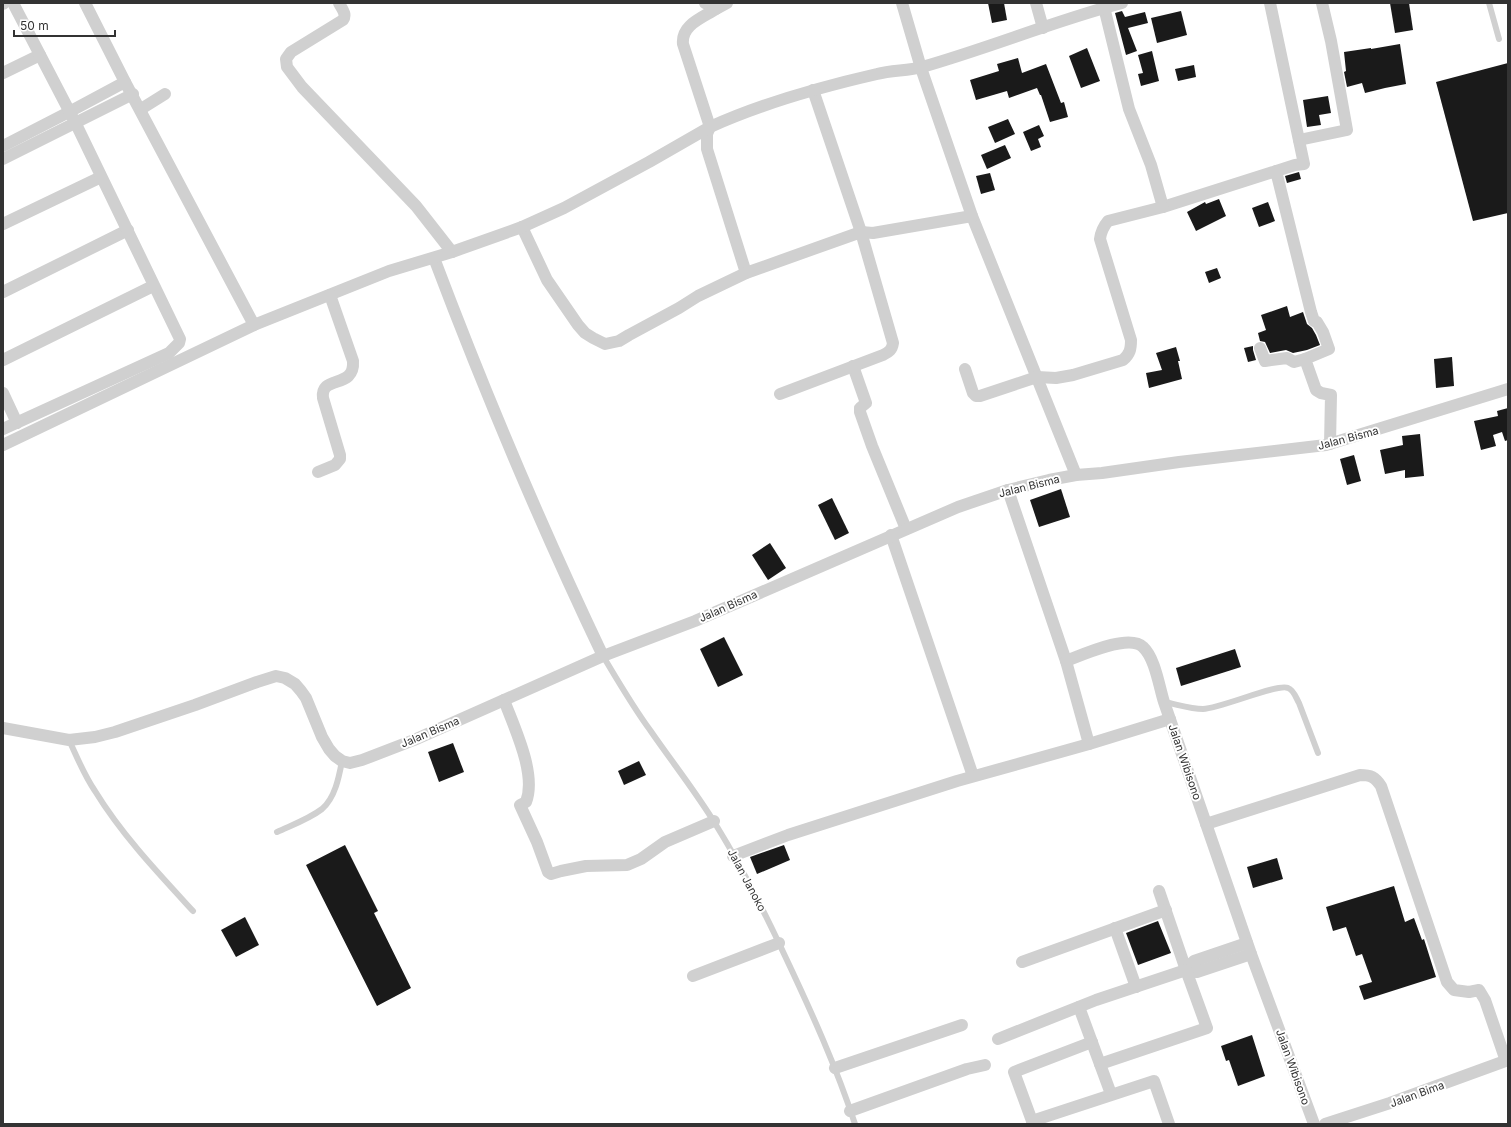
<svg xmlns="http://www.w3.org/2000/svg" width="1511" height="1127" font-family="Inter,sans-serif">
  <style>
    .building { fill: #1a1a1a }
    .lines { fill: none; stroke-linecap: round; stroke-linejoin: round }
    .lane { stroke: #d0d0d0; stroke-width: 6 }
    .street { stroke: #d0d0d0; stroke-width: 12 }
    .labels { text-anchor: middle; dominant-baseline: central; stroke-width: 4; stroke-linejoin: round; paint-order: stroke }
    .street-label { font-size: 11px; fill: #333; stroke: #fff }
  </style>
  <rect width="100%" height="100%" fill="#fff"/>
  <g class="building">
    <polygon points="988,3 1004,3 1007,20 992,23"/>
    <polygon points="1390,3 1409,3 1413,30 1395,33"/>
    <polygon points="1122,11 1125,17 1145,12 1148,23 1128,28 1137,51 1126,55 1115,13"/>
    <polygon points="1181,11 1187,35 1157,43 1151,18"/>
    <polygon points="1400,44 1406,84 1385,88 1365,93 1362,83 1347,87 1344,72 1346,71 1344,52 1371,48 1371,49"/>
    <polygon points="1087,48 1100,81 1081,88 1069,56"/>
    <polygon points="1152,51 1159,81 1141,86 1138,74 1143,73 1138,55"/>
    <polygon points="1018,58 1022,73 1046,64 1061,103 1064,102 1068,117 1050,122 1041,95 1040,95 1037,88 1009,98 1007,91 976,100 970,80 999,71 997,64"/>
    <polygon points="1508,63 1508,213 1473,221 1436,82"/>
    <polygon points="1194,65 1196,77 1178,81 1175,69"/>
    <polygon points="1328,96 1331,113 1319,115 1321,125 1307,127 1303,100"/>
    <polygon points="1008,119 1015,134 995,143 988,127"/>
    <polygon points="1039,125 1044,136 1038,139 1041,147 1031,151 1023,132"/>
    <polygon points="1005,145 1011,158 987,169 981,155"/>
    <polygon points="1299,172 1301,179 1287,183 1285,176"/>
    <polygon points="990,173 995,190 981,194 976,176"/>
    <polygon points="1219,199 1226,216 1196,231 1187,212 1205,202 1206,204"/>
    <polygon points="1268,202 1275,221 1259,227 1252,208"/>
    <polygon points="1217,268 1221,278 1209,283 1205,272"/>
    <polygon points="1287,306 1290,317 1303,312 1307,324 1312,328 1316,335 1320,345 1307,350 1293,353 1286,350 1270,353 1265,342 1260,341 1258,333 1266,330 1261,315"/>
    <polygon points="1253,346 1253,350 1256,360 1248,362 1244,348"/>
    <polygon points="1176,347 1180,361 1178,361 1182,379 1149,388 1146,373 1162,370 1156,353"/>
    <polygon points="1452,357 1454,386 1436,388 1434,359"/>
    <polygon points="1508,408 1508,440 1505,441 1502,432 1493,435 1496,446 1481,450 1474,421 1498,416 1497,411"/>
    <polygon points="1420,434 1424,476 1405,478 1405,470 1385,474 1380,450 1403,445 1402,436"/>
    <polygon points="1354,455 1361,481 1347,485 1340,459"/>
    <polygon points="1061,489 1070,517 1039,527 1030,500"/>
    <polygon points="832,498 849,533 835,540 818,505"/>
    <polygon points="770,543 786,568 768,580 752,555"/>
    <polygon points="724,637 743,675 718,687 700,649"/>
    <polygon points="1235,649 1241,667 1181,686 1176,668"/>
    <polygon points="453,743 464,772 439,782 428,752"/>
    <polygon points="639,761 646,775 624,785 618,771"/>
    <polygon points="345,845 378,911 374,913 411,988 377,1006 306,865"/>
    <polygon points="784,845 790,860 757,874 750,857"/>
    <polygon points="1277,858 1283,879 1253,888 1247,867"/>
    <polygon points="1394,886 1405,922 1414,918 1422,940 1424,939 1436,977 1364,1000 1359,986 1372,982 1362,954 1356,956 1346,927 1333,931 1326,907"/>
    <polygon points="245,917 259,945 236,957 221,930"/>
    <polygon points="1158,921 1171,953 1138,965 1126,933"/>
    <polygon points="1252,1035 1265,1076 1238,1086 1229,1060 1226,1061 1221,1046"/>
  </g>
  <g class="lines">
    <g class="lane">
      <polyline points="1489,3 1499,39"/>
      <path d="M603 656C618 681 633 707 650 730 672 762 696 792 716 825 742 867 764 911 785 956 811 1011 836 1066 855 1124"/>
      <path d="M1164 702C1176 704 1190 709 1203 709 1222 708 1278 683 1288 688 1294 690 1296 698 1299 703L1318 753"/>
      <path d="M69 740C77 757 84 775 95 791 122 835 158 873 193 911"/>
      <path d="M277 832C292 825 309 819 322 809 335 798 339 777 342 761"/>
    </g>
    <g class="street">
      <polyline points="85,3 125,82 254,325"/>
      <path d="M339 3C342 9 347 14 343 20L291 52 286 59 287 67 302 87 416 206 452 252"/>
      <polyline points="705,3 716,9 727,3"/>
      <polyline points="902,3 921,68 972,216 1076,475"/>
      <polyline points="1036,3 1043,28"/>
      <polyline points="1103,3 1129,109 1151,165 1163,207 1295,165 1304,164 1270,3"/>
      <polyline points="3,4 4,3"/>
      <path d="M716 9C702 18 681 25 683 44L710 127 707 134V149L746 273"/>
      <polyline points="3,73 40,55"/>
      <polyline points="141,109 165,94"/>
      <polyline points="1299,140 1347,130 1331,41 1322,3"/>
      <polyline points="3,146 69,112 125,82"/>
      <polyline points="3,159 133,94"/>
      <polyline points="1276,171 1311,312 1314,321 1317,322 1323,332 1329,349 1305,359 1316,390 1321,393 1331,395 1330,444"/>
      <polyline points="3,224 101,177"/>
      <polyline points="522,227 547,280 578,325 585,333 593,338 605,344 619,341 629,335 679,308 698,296 746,273 861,232 873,233 972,216"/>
      <path d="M434 258C485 393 541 526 603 656"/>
      <polyline points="3,292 128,230"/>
      <polyline points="1260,348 1265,361 1287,358 1294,362 1305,359"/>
      <polyline points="3,360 153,286"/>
      <polyline points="853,366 866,403 860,408 860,412 872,446 906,529"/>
      <path d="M965 369 973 393 976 396H980L1037 377 1056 378 1073 375 1123 360C1130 354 1131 349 1131 340L1100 239C1101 231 1103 227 1108 221L1163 207"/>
      <polyline points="3,393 17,423"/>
      <path d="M780 394 883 355C889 352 892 350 893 343L861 232 813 90"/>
      <polyline points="3,429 169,353 179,343 180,339 76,124 13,3"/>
      <path d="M3 445 254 325 389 271 452 252 522 227 564 208 649 162 710 127C763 103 820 87 877 74 892 70 908 71 922 67 989 48 1054 21 1122 3"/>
      <path d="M318 472 335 465 340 459V455L323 398C320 374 355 390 353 361L330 295"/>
      <path d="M1008 490 1066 661C1082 655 1129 633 1143 647 1155 658 1159 686 1164 702L1251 954 1314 1124"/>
      <polyline points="891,535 973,776"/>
      <polyline points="1066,661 1089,744"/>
      <path d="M504 700C514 727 537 774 526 802L520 805 537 842 548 872 551 874 561 871 586 866 627 865 641 859 665 842 714 821"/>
      <polyline points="3,728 69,740 95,737 115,732 195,705 257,682 276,676 285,678 295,684 301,691 306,698 322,737 329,749 335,756 342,761 350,763 362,760 414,740 603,656 695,621 958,507 1008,490 1049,480 1076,475 1102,473 1179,462 1326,445 1508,389"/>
      <path d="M1206 824 1360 775C1371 775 1375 777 1381 786L1447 982 1454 990 1469 992 1479 990 1485 1000 1506 1061"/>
      <polyline points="733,856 788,835 957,781 1089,744 1170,719"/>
      <polyline points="1159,891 1186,970 1194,961 1247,943"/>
      <polyline points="1115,928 1136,987"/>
      <polyline points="1022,962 1166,910"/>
      <polyline points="693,976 779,943"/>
      <polyline points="1079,1007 1111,1094"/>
      <polyline points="998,1039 1096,1000 1186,970 1197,972 1251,954"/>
      <polyline points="1100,1064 1207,1028 1186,970"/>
      <polyline points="835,1068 962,1025"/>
      <polyline points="850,1111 967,1069 985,1065"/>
      <polyline points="1032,1121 1014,1072 1092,1042"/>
      <polyline points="1033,1124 1032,1121 1154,1081 1169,1124"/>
      <polyline points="1325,1124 1390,1103 1508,1060"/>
    </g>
  </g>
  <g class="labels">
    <g class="street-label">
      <text transform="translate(1348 438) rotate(-15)">Jalan Bisma</text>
      <text transform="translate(1029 486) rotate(-14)">Jalan Bisma</text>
      <text transform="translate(728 606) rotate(-24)">Jalan Bisma</text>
      <text transform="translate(430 732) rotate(-23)">Jalan Bisma</text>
      <text transform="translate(1185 762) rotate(71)">Jalan Wibisono</text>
      <text transform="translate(747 880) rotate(62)">Jalan Janoko</text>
      <text transform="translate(1293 1067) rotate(70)">Jalan Wibisono</text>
      <text transform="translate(1417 1094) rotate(-20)">Jalan Bima</text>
    </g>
  </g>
  <rect width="1511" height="1127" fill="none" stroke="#333333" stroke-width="8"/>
  <path d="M14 30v6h101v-6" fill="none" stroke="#333333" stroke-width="2"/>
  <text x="20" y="30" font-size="12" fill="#333333" stroke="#ffffff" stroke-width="3" paint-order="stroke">50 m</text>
</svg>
